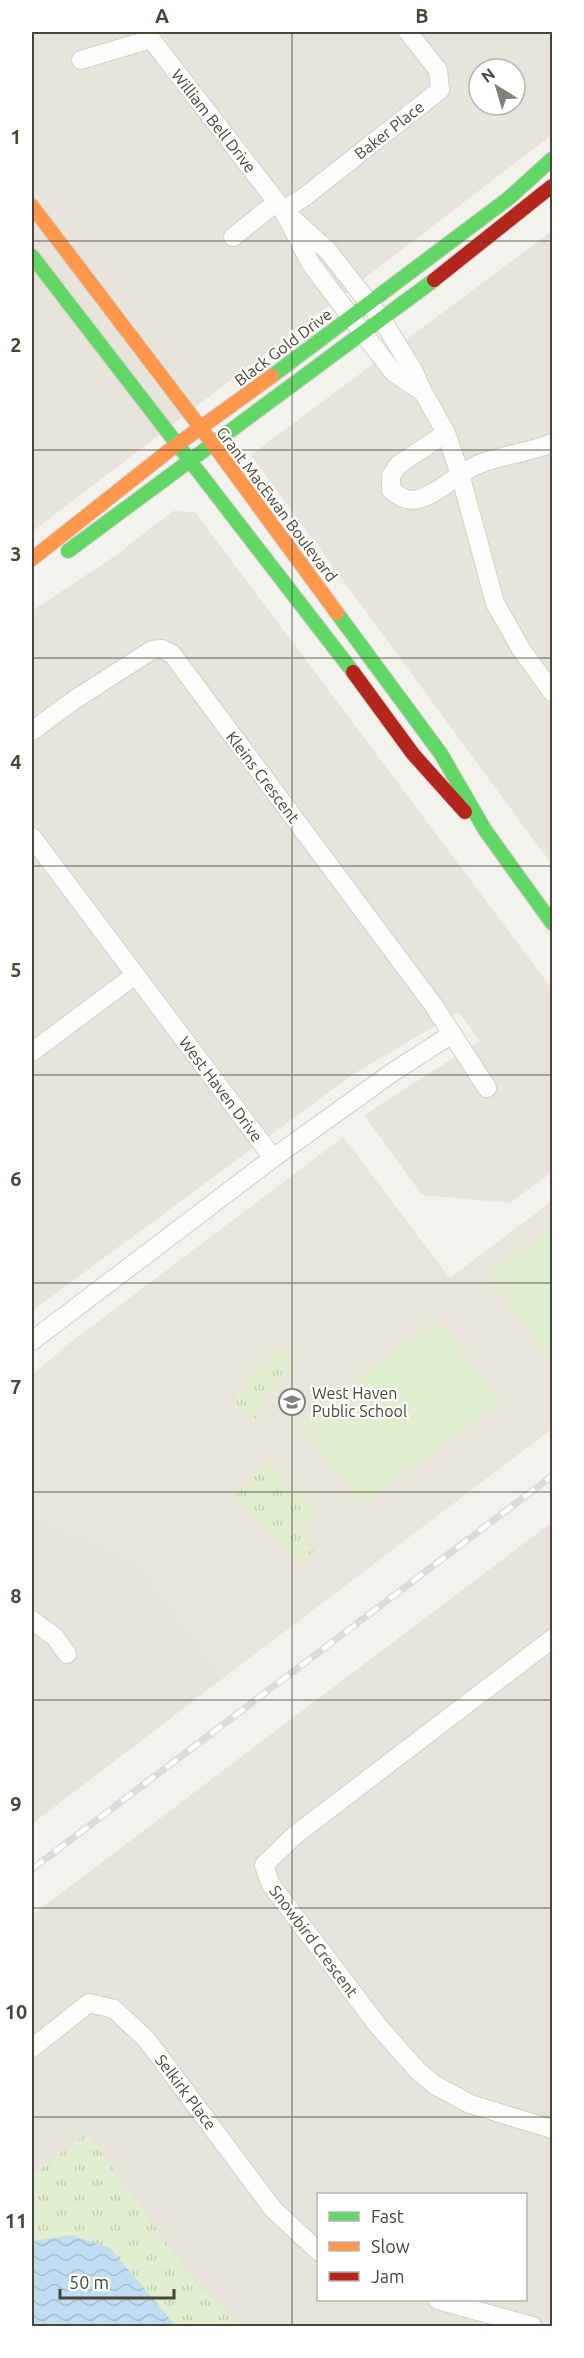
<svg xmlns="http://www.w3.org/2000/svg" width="584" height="2358" font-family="Ubuntu,sans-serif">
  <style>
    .residential { fill: #e7e4dc; fill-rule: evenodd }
    .education { fill: #eae5da }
    .park { fill: url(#park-tufts) }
    .pitch { fill: #e1eecf }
    .water { fill: url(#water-waves) }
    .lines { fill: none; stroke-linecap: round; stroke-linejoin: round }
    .street-casing { stroke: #d2d0cb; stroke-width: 20 }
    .fast-casing { stroke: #d3cfc5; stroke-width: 16 }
    .slow-casing { stroke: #d3cfc5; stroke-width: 16 }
    .jam-casing { stroke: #d3cfc5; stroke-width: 16 }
    .street { stroke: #fdfdfc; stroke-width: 18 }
    .fast { stroke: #63d668; stroke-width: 14 }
    .slow { stroke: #ff974d; stroke-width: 14 }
    .jam { stroke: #b3261e; stroke-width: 14 }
    .rail-casing { stroke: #dbdbda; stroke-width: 7 }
    .rail { stroke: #fff; stroke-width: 4.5; stroke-dasharray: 14; stroke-linecap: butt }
    .grid { fill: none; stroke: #4b4439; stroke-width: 1.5; stroke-opacity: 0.55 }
    .labels { text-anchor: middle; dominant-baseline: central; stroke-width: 4.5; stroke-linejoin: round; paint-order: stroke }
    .street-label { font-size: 16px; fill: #4b4439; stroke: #fff }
    .poi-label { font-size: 16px; fill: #4b4439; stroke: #fff; text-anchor: start }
    .neatline { fill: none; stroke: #4b4439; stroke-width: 2 }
    .grid-label { font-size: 20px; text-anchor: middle; font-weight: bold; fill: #4b4439 }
  </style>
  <defs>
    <pattern id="park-tufts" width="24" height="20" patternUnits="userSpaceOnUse" patternTransform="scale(1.5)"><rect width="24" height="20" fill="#e1eecf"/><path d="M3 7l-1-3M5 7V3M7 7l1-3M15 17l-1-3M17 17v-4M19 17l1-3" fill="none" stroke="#c3cdb2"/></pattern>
    <pattern id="water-waves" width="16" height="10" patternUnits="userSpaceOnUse" patternTransform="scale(1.5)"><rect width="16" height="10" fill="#c0ddf1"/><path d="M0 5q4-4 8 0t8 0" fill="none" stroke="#a6bfcf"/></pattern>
  </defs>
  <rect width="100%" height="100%" fill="#f4f2ee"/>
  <g class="residential">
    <path d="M32 32H552V135L32 532ZM479 69H515V105H479Z"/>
    <polygon points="552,231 552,865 251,455"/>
    <polygon points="173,511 195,512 552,989 552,1172 510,1203 422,1195 364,1115 480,1041 458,1012 352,1075 32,1311 32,611 115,556"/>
    <polygon points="32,1516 139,1564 222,1679 32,1824"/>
    <path d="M552 1522V2326H32V1915ZM318 2194H526V2300H318Z"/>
  </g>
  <polygon class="education" points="343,1137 450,1278 552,1201 552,1429 222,1679 139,1564 32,1516 32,1375 66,1346"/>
  <g class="park">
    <polygon points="278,1346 294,1363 270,1391 253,1423 235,1406 237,1400 234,1396"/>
    <polygon points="267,1460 318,1512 298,1532 314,1551 301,1563 234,1499"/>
    <polygon points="87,2133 197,2285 242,2326 32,2326 32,2176"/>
  </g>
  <g class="pitch">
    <polygon points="552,1226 552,1364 487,1275"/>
    <polygon points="438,1319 500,1403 361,1505 299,1421"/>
  </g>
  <polygon class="water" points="71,2235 110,2248 176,2326 32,2326 32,2244 35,2241"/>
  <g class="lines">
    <defs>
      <g id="street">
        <polyline points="150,32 151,39 283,210 311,264 363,333 394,373 423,392"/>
        <polyline points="81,60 151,39"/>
        <polyline points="283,210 328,251 382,320 413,370 423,392 446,433 460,474 495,603 521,649 552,692"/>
        <polyline points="283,210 303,198 440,90 438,70 408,32"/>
        <polyline points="233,237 277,202"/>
        <path d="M446 433 398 465 391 476V490C396 494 404 500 411 500 432 500 458 473 477 465 501 455 528 453 552 443"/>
        <polyline points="32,731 74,700 152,650 162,649 172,654 434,1006 487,1088"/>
        <polyline points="32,837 273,1158 32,1341"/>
        <polyline points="32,1052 135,975"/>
        <polyline points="273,1158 393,1072 452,1034"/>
        <polyline points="32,1620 55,1637 67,1654"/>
        <polyline points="552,1639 295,1835 264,1865 271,1885 379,2027 419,2072 435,2085 470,2104 552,2129"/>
        <polyline points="32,2048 89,2003 114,2009 147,2040 273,2209 318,2251"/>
        <polyline points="438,2300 532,2326"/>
      </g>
      <g id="fast">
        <polyline points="32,256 353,672"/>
        <polyline points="272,376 509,198 552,159"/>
        <polyline points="68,551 434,280"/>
        <polyline points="337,613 441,754 485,830 552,923"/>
      </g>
      <g id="slow">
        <polyline points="32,206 213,444 337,613"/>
        <polyline points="32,559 171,449 272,376"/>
      </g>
      <g id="jam">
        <polyline points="434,280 552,186"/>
        <polyline points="353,672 413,754 465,812"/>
      </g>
    </defs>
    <use href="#street" class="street-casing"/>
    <use href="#fast" class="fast-casing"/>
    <use href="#slow" class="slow-casing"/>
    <use href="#jam" class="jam-casing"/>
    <use href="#street" class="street"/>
    <use href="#fast" class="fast"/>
    <use href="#slow" class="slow"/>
    <use href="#jam" class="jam"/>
    <defs>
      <polyline id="rail" points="32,1869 552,1476"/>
    </defs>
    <use href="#rail" class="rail-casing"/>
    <use href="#rail" class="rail"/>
  </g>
  <path class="grid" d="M292 32V2326M32 241H552M32 450H552M32 658H552M32 866H552M32 1075H552M32 1283H552M32 1492H552M32 1700H552M32 1908H552M32 2117H552"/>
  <defs>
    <symbol id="school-ring" viewBox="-11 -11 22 22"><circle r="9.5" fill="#fff" stroke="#868178" stroke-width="1.5"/><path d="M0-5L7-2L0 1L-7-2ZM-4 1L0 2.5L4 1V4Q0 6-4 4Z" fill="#868178"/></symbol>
  </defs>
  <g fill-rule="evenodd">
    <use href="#school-ring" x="277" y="1387" width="30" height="30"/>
  </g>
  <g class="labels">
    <g class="street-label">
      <text transform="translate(214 121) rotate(52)">William Bell Drive</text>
      <text transform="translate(389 130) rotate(-38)">Baker Place</text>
      <text transform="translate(283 347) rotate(-37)">Black Gold Drive</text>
      <text transform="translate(277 504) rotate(53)">Grant MacEwan Boulevard</text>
      <text transform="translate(263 777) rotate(53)">Kleins Crescent</text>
      <text transform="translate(221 1089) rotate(53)">West Haven Drive</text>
      <text transform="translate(314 1941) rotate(53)">Snowbird Crescent</text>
      <text transform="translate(186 2092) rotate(53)">Selkirk Place</text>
    </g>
    <g class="poi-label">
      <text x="312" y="1393">West Haven<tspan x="312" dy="18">Public School</tspan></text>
    </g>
  </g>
  <rect width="584" height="2358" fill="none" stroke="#ffffff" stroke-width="66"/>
  <rect x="317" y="2193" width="210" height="108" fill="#ffffff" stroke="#b7b4b0" stroke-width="1.5"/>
  <rect x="329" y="2212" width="30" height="9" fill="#63d668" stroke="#b7b4b0" stroke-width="1.5"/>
  <text x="371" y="2223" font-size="18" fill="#4b4439">Fast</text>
  <rect x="329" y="2242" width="30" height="9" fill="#ff974d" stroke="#b7b4b0" stroke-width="1.5"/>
  <text x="371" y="2253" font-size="18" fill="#4b4439">Slow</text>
  <rect x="329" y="2272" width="30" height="9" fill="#b3261e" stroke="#b7b4b0" stroke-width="1.5"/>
  <text x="371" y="2283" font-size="18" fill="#4b4439">Jam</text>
  <g transform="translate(497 87) rotate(323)"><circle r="28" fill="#ffffff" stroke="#b7b4b0" stroke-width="1.5"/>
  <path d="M0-4.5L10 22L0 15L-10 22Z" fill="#868178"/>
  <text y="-9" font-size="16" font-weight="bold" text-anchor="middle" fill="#4b4439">N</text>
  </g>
  <path d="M60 2289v9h114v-9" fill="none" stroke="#4b4439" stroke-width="3"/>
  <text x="69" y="2289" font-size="18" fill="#4b4439" stroke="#ffffff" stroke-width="4.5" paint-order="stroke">50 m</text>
  <rect x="33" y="33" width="518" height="2292" class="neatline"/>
  <g class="grid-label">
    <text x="162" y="23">A</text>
    <text x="422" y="23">B</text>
    <text x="16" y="144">1</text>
    <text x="16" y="352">2</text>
    <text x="16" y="561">3</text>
    <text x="16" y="769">4</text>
    <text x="16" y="977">5</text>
    <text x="16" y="1186">6</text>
    <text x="16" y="1394">7</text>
    <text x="16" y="1603">8</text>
    <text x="16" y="1811">9</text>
    <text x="16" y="2019">10</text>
    <text x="16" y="2228">11</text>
  </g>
</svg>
